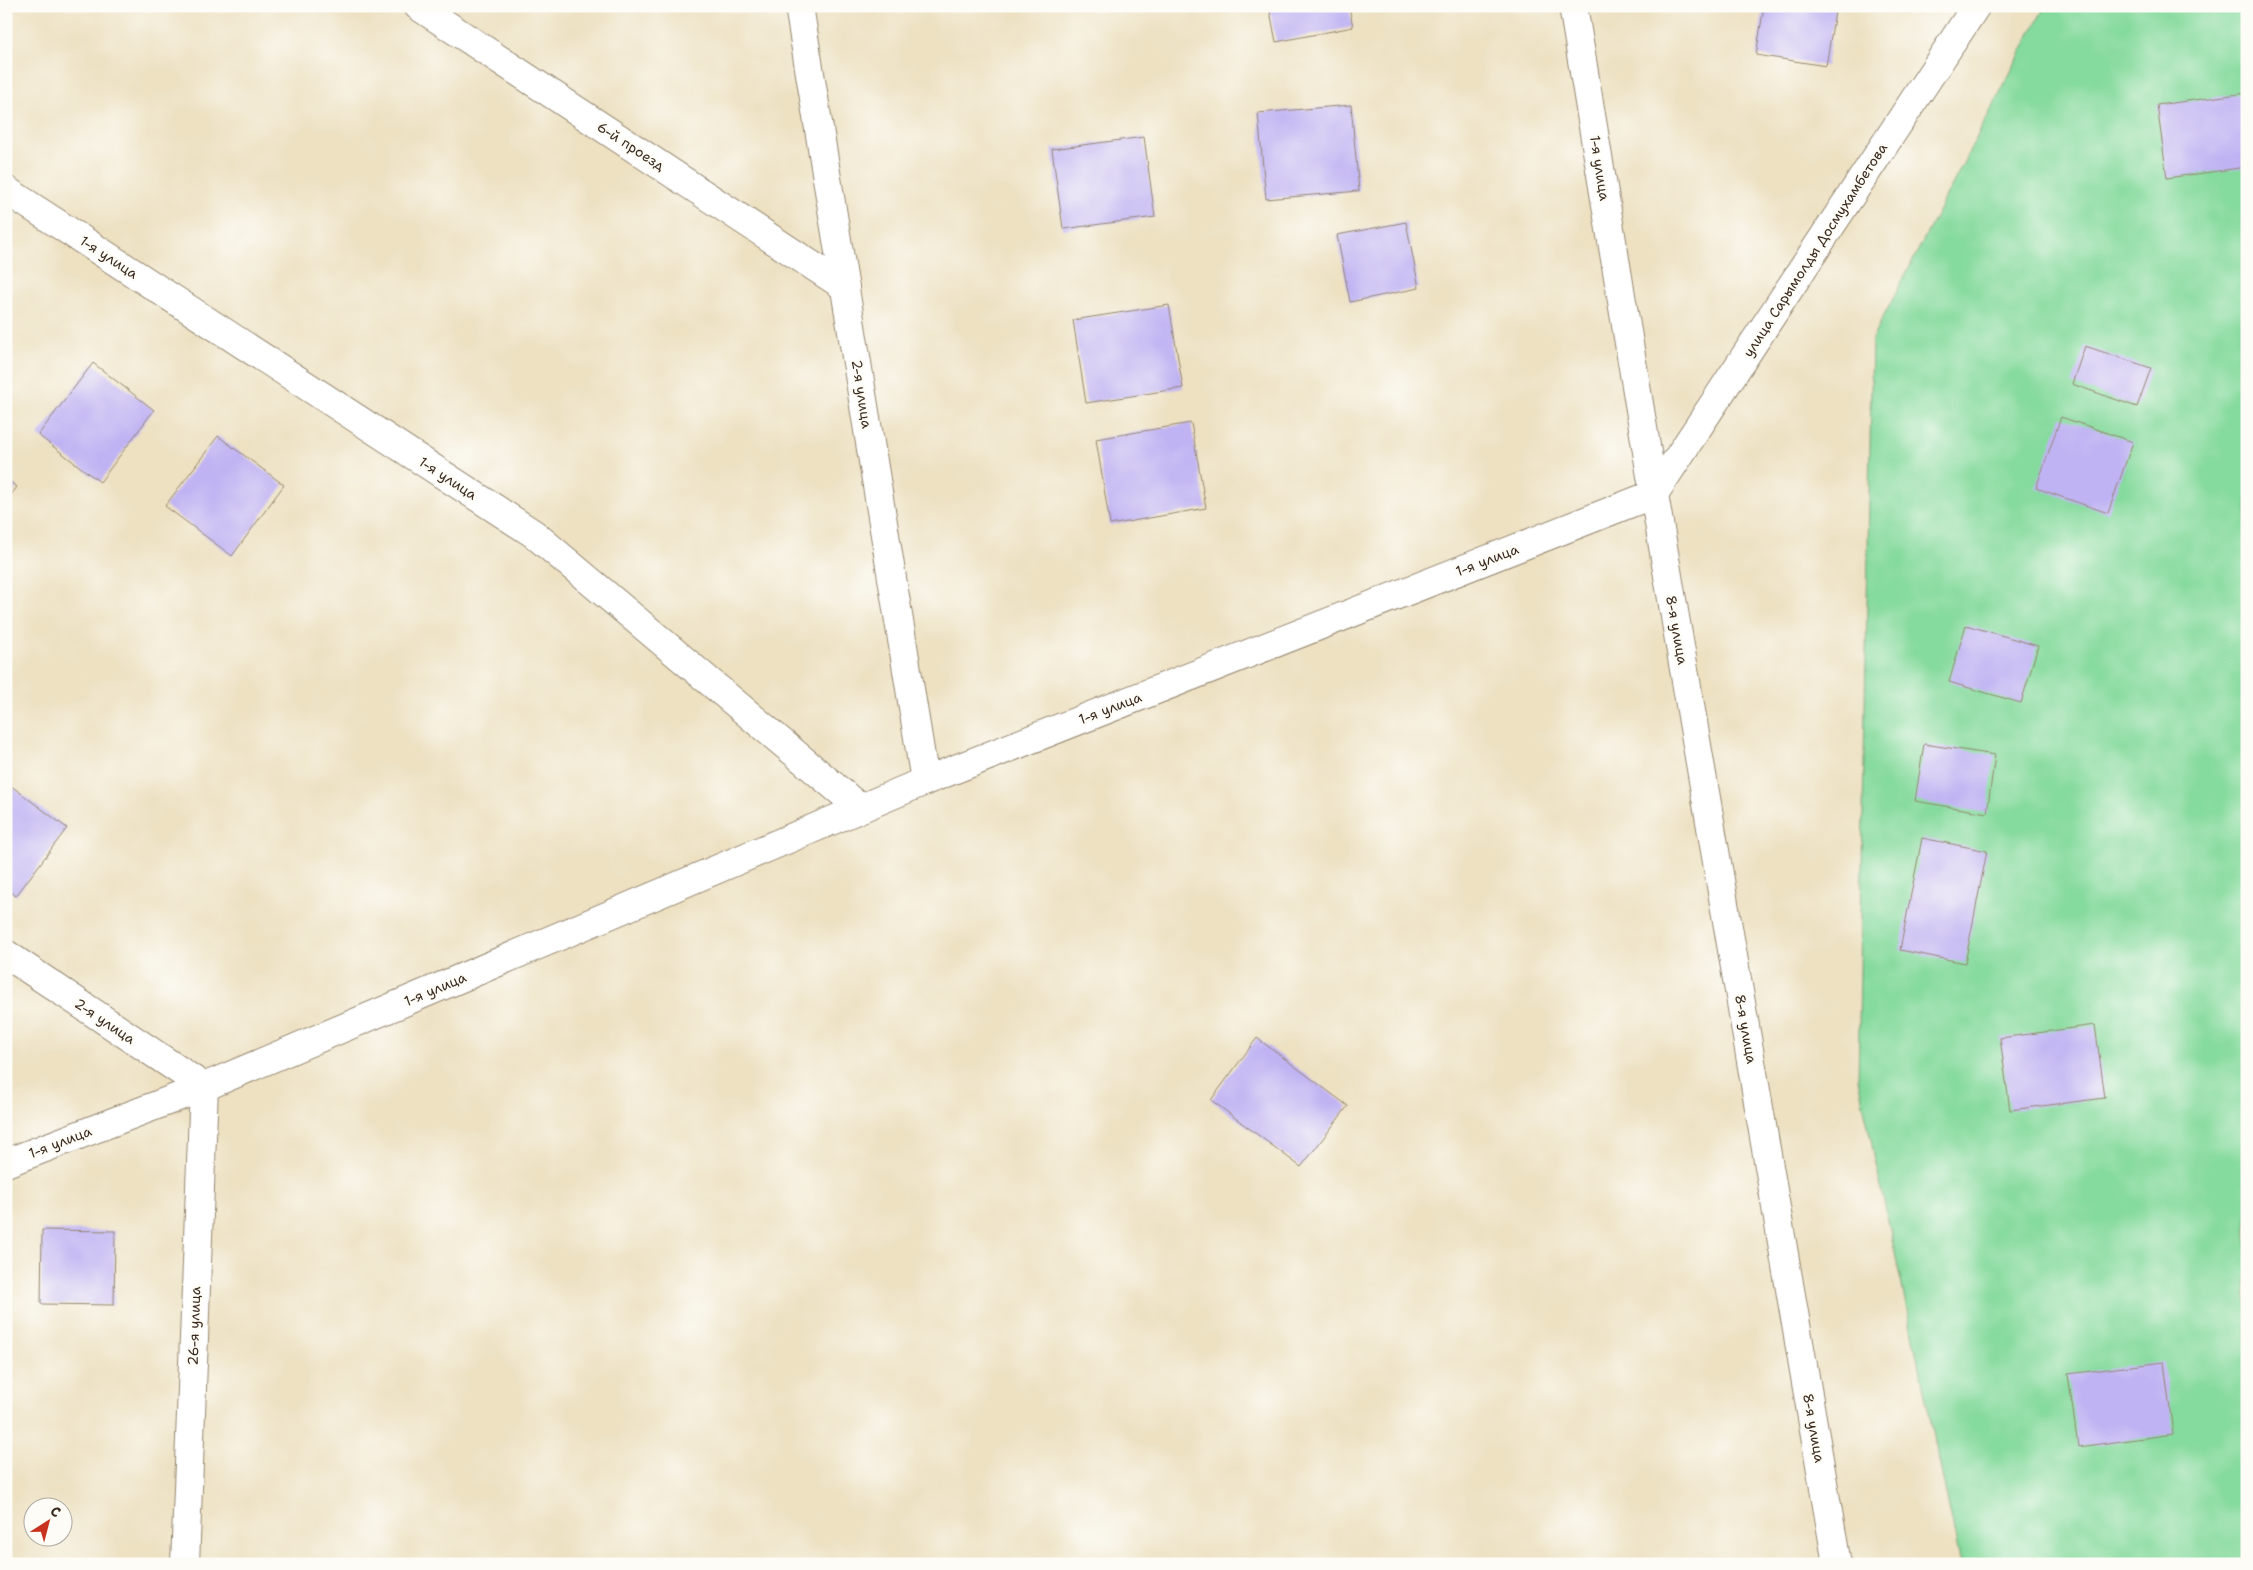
<svg xmlns="http://www.w3.org/2000/svg" width="2253" height="1570" font-family="'Shantell Sans',sans-serif">
  <style>
    .garden { fill: #85da9d; stroke: #60825e }
    .building { fill: #c0b3f3 }
    .lines { fill: none; stroke-linecap: round; stroke-linejoin: round }
    .street-casing { stroke: #948670; stroke-width: 30 }
    .street { stroke: #fff; stroke-width: 28 }
    .labels { text-anchor: middle; dominant-baseline: central; stroke-width: 5; stroke-linejoin: round; paint-order: stroke }
    .street-label { font-size: 14px; fill: #3b2a1e; stroke: #fdfcf7 }
  </style>
  <rect width="100%" height="100%" fill="#fdfcf7"/>
  <filter id="ink" filterUnits="userSpaceOnUse"><feTurbulence type="fractalNoise" baseFrequency=".02" numOctaves="2"/><feDisplacementMap in="SourceGraphic" scale="10" xChannelSelector="R" yChannelSelector="G"/><feConvolveMatrix kernelMatrix="1 2 1 2 8 2 1 2 1" color-interpolation-filters="sRGB"/></filter>
  <filter id="wash" filterUnits="userSpaceOnUse"><feTurbulence type="fractalNoise" baseFrequency=".0096" numOctaves="4" result="noise"/><feDisplacementMap in="SourceGraphic" scale="20" xChannelSelector="R" yChannelSelector="G"/><feGaussianBlur stdDeviation="1.12" result="paint"/><feColorMatrix in="noise" values="0 0 0 0 0 0 0 0 0 0 0 0 0 0 0 0 0 1.4 0 .05"/><feComposite in="paint" operator="in"/></filter>
  <g filter="url(#wash)">
    <rect width="100%" height="100%" fill="#ede1c2"/>
    <polygon class="garden" points="2045,6 2247,6 2247,1564 1961,1564 1858,1079 1872,339"/>
    <g id="blocks">
      <g class="building">
        <polygon points="1269,6 1349,6 1353,27 1276,42"/>
        <polygon points="1764,6 1836,6 1826,66 1756,55"/>
        <polygon points="2247,93 2247,167 2167,178 2157,105"/>
        <polygon points="1351,105 1359,191 1266,199 1258,113"/>
        <polygon points="1144,137 1155,217 1063,229 1052,149"/>
        <polygon points="1406,222 1419,288 1350,302 1337,235"/>
        <polygon points="1169,305 1183,388 1086,403 1073,320"/>
        <polygon points="2085,346 2151,368 2137,407 2072,384"/>
        <polygon points="93,363 154,410 100,482 38,435"/>
        <polygon points="2061,417 2133,442 2108,513 2036,488"/>
        <polygon points="1191,423 1206,508 1110,525 1096,439"/>
        <polygon points="218,436 284,485 232,556 165,506"/>
        <polygon points="6,479 17,487 6,501"/>
        <polygon points="1966,625 2038,646 2021,703 1949,682"/>
        <polygon points="1924,744 1995,755 1987,813 1915,801"/>
        <polygon points="6,782 67,828 16,896 6,888"/>
        <polygon points="1922,838 1987,851 1965,963 1900,950"/>
        <polygon points="2095,1025 2105,1098 2010,1110 2000,1038"/>
        <polygon points="1257,1038 1348,1106 1301,1167 1211,1100"/>
        <polygon points="42,1230 115,1231 114,1305 41,1304"/>
        <polygon points="2164,1362 2173,1434 2078,1447 2068,1374"/>
      </g>
    </g>
  </g>
  <g filter="url(#ink)">
    <use href="#blocks" fill-opacity="0" stroke="#948670" stroke-width="1"/>
    <g class="lines">
      <defs>
        <g id="street">
          <polyline points="418,6 845,287"/>
          <polyline points="799,6 925,781"/>
          <polyline points="1573,6 1654,494 1837,1564"/>
          <polyline points="6,190 534,534 860,808"/>
          <polyline points="1654,494 1976,6"/>
          <polyline points="6,954 204,1087 185,1564"/>
          <polyline points="6,1163 204,1087 925,781 1654,494"/>
        </g>
      </defs>
      <use href="#street" class="street-casing"/>
      <use href="#street" class="street"/>
    </g>
  </g>
  <g class="labels">
    <g class="street-label">
      <text transform="translate(631 146) rotate(33)">6-й проезд</text>
      <text transform="translate(1600 168) rotate(81)">1-я улица</text>
      <text transform="translate(1815 250) rotate(-57)">улица Сарымолды Досмухамбетова</text>
      <text transform="translate(109 257) rotate(33)">1-я улица</text>
      <text transform="translate(862 394) rotate(81)">2-я улица</text>
      <text transform="translate(448 478) rotate(33)">1-я улица</text>
      <text transform="translate(1487 560) rotate(-21)">1-я улица</text>
      <text transform="translate(1677 630) rotate(80)">8-я улица</text>
      <text transform="translate(1110 708) rotate(-21)">1-я улица</text>
      <text transform="translate(435 989) rotate(-23)">1-я улица</text>
      <text transform="translate(105 1021) rotate(34)">2-я улица</text>
      <text transform="translate(1746 1029) rotate(80)">8-я улица</text>
      <text transform="translate(60 1142) rotate(-21)">1-я улица</text>
      <text transform="translate(194 1326) rotate(-88)">26-я улица</text>
      <text transform="translate(1814 1428) rotate(80)">8-я улица</text>
    </g>
  </g>
  <rect width="2253" height="1570" fill="none" stroke="#fdfcf7" stroke-width="25"/>
  <g transform="translate(48 1522) rotate(36)"><circle r="24" fill="#fdfcf7" stroke="#afa8a0"/>
  <path d="M0-4L9 19L0 12L-9 19Z" fill="#c8321e"/>
  <text y="-8" font-size="14" font-weight="bold" text-anchor="middle" fill="#3b2a1e">С</text>
  </g>
</svg>
